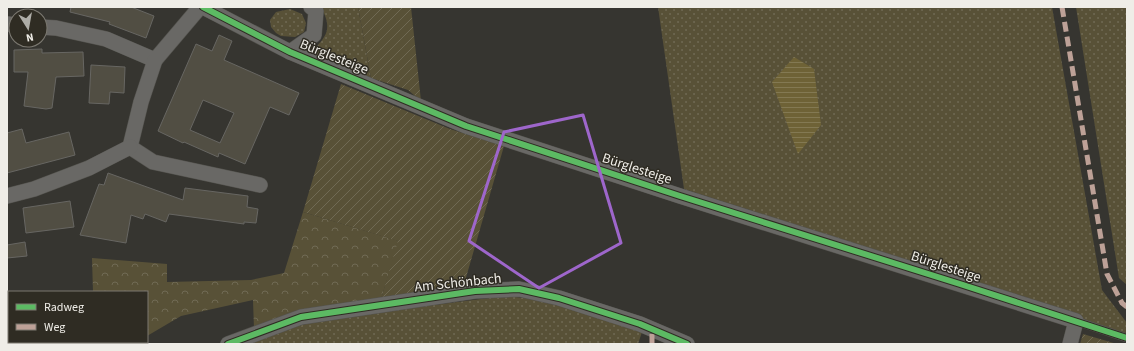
<svg xmlns="http://www.w3.org/2000/svg" width="1134" height="351" font-family="'Source Sans 3',sans-serif">
  <style>
    .grass { fill: url(#grass-dots) }
    .forest { fill: url(#forest-crowns) }
    .garden { fill: url(#garden-furrows) }
    .water { fill: url(#water-rules) }
    .building { fill: #514e43; stroke: #676662; fill-rule: evenodd }
    .lines { fill: none; stroke-linecap: round; stroke-linejoin: round }
    .service-casing { stroke: #54534e; stroke-width: 9 }
    .minor-casing { stroke: #54534e; stroke-width: 16 }
    .service { stroke: #696865; stroke-width: 8 }
    .minor { stroke: #696865; stroke-width: 15 }
    .quiet { stroke: #bda197; stroke-width: 5; stroke-dasharray: 10 5; stroke-linecap: butt }
    .cycleway-casing { stroke: #2f2c23; stroke-width: 8 }
    .cycleway { stroke: #5cba63; stroke-width: 6 }
    .marked { fill: none; stroke: #9e66cb; stroke-width: 3; stroke-linejoin: round }
    .labels { text-anchor: middle; dominant-baseline: central; stroke-width: 3; stroke-linejoin: round; paint-order: stroke }
    .street-label { font-size: 14px; fill: #efede7; stroke: #2f2c23 }
  </style>
  <defs>
    <pattern id="grass-dots" width="8" height="8" patternUnits="userSpaceOnUse"><rect width="8" height="8" fill="#585137"/><path d="M2 2h.1M6 6h.1" fill="none" stroke="#706a54" stroke-width="1.8" stroke-linecap="round"/></pattern>
    <pattern id="forest-crowns" width="20" height="18" patternUnits="userSpaceOnUse"><rect width="20" height="18" fill="#585137"/><path d="M2 6a3 3 0 1 1 6 0M12 15a3 3 0 1 1 6 0" fill="none" stroke="#706a54"/></pattern>
    <pattern id="garden-furrows" width="10" height="10" patternUnits="userSpaceOnUse"><rect width="10" height="10" fill="#585137"/><path d="M-1 1l2-2M0 10L10 0M9 11l2-2" fill="none" stroke="#706a54"/></pattern>
    <pattern id="water-rules" width="6" height="5" patternUnits="userSpaceOnUse"><rect width="6" height="5" fill="#6e6236"/><path d="M0 2.5h6" fill="none" stroke="#837953"/></pattern>
  </defs>
  <rect width="100%" height="100%" fill="#363530"/>
  <g class="grass">
    <path d="M321 7H358L371 78 315 56V48C329 34 331 26 321 7Z"/>
    <polygon points="658,7 1052,7 1102,290 1127,323 1127,335 1053,308 684,189"/>
    <polygon points="1076,7 1127,7 1127,285 1119,278"/>
    <polygon points="290,9 302,14 306,23 304,32 295,37 281,36 276,33 271,27 270,20 276,12"/>
    <polygon points="505,296 552,301 642,332 638,344 247,344 290,328 330,318"/>
    <polygon points="7,316 9,316 9,342 129,342 130,344 7,344"/>
  </g>
  <polygon class="forest" points="303,212 399,241 381,299 254,329 253,300 181,316 147,336 147,292 93,292 92,258 167,264 167,282 251,280 284,273"/>
  <g class="garden">
    <polygon points="358,7 411,7 421,101 408,90 371,78"/>
    <polygon points="341,84 450,129 504,146 463,288 381,299 398,241 303,212"/>
    <polygon points="1083,334 1117,344 1080,344"/>
  </g>
  <polygon class="water" points="794,57 814,69 821,125 798,154 772,82"/>
  <g class="building">
    <polygon points="71,7 131,7 154,16 146,38 109,24 110,22 70,12"/>
    <path d="M219 35 232 41 224 60 299 93 289 115 270 107 245 164 219 153 218 157 184 142 183 143 158 131 196 44 212 51ZM203 100 234 113 220 143 190 130Z"/>
    <polygon points="42,49 42,53 83,52 84,76 56,77 52,108 46,109 24,106 28,72 14,72 14,50"/>
    <polygon points="91,65 125,67 124,93 110,92 109,104 89,103"/>
    <polygon points="22,129 26,143 69,132 75,155 7,173 7,133"/>
    <polygon points="108,173 183,200 185,188 248,196 247,207 258,209 256,223 244,222 244,224 169,214 166,222 145,214 143,219 131,215 126,243 80,235 99,184 104,185"/>
    <polygon points="70,201 74,227 26,233 23,208"/>
    <polygon points="25,242 27,256 7,258 7,245"/>
  </g>
  <g class="lines">
    <defs>
      <polyline id="service" points="1076,321 1127,338"/>
      <g id="minor">
        <polyline points="203,7 290,52 466,126 680,196 1076,321 1070,344"/>
        <polyline points="7,24 16,25"/>
        <polyline points="40,27 56,28 106,39 155,60"/>
        <polyline points="290,52 314,35 316,11 311,7"/>
        <polyline points="130,147 141,102 155,60 200,7"/>
        <polyline points="130,147 153,162 260,185"/>
        <polyline points="7,196 34,189 89,168 130,147"/>
        <polyline points="228,344 301,317 475,291 519,289 559,298 640,324 687,344"/>
      </g>
    </defs>
    <use href="#service" class="service-casing"/>
    <use href="#minor" class="minor-casing"/>
    <use href="#service" class="service"/>
    <use href="#minor" class="minor"/>
    <g class="quiet">
      <polyline points="1062,7 1107,274 1122,303 1127,307"/>
      <polyline points="652,344 652,329"/>
    </g>
    <defs>
      <g id="cycleway">
        <polyline points="203,7 290,52 466,126 680,196 960,284 1127,338"/>
        <polyline points="228,344 301,317 475,291 519,289 559,298 640,324 687,344"/>
      </g>
    </defs>
    <use href="#cycleway" class="cycleway-casing"/>
    <use href="#cycleway" class="cycleway"/>
  </g>
  <path class="marked" d="M583 115 621 243 539 288 469 241 504 132Z"/>
  <g class="labels">
    <g class="street-label">
      <text transform="translate(334 57) rotate(22)">Bürglesteige</text>
      <text transform="translate(637 169) rotate(18)">Bürglesteige</text>
      <text transform="translate(946 267) rotate(18)">Bürglesteige</text>
      <text transform="translate(458 283) rotate(-6)">Am Schönbach</text>
    </g>
  </g>
  <rect width="1134" height="351" fill="none" stroke="#efede7" stroke-width="16"/>
  <rect x="8" y="291" width="140" height="52" fill="#2f2c23" stroke="#7c7971"/>
  <rect x="16" y="304" width="20" height="6" fill="#5cba63" stroke="#7c7971"/>
  <text x="44" y="311" font-size="12" fill="#efede7">Radweg</text>
  <rect x="16" y="324" width="20" height="6" fill="#bda197" stroke="#7c7971"/>
  <text x="44" y="331" font-size="12" fill="#efede7">Weg</text>
  <g transform="translate(28 28) rotate(169)"><circle r="19" fill="#2f2c23" stroke="#7c7971"/>
  <path d="M0-3L7 15L0 10L-7 15Z" fill="#aeada7"/>
  <text y="-6" font-size="11" font-weight="bold" text-anchor="middle" fill="#efede7">N</text>
  </g>
</svg>
